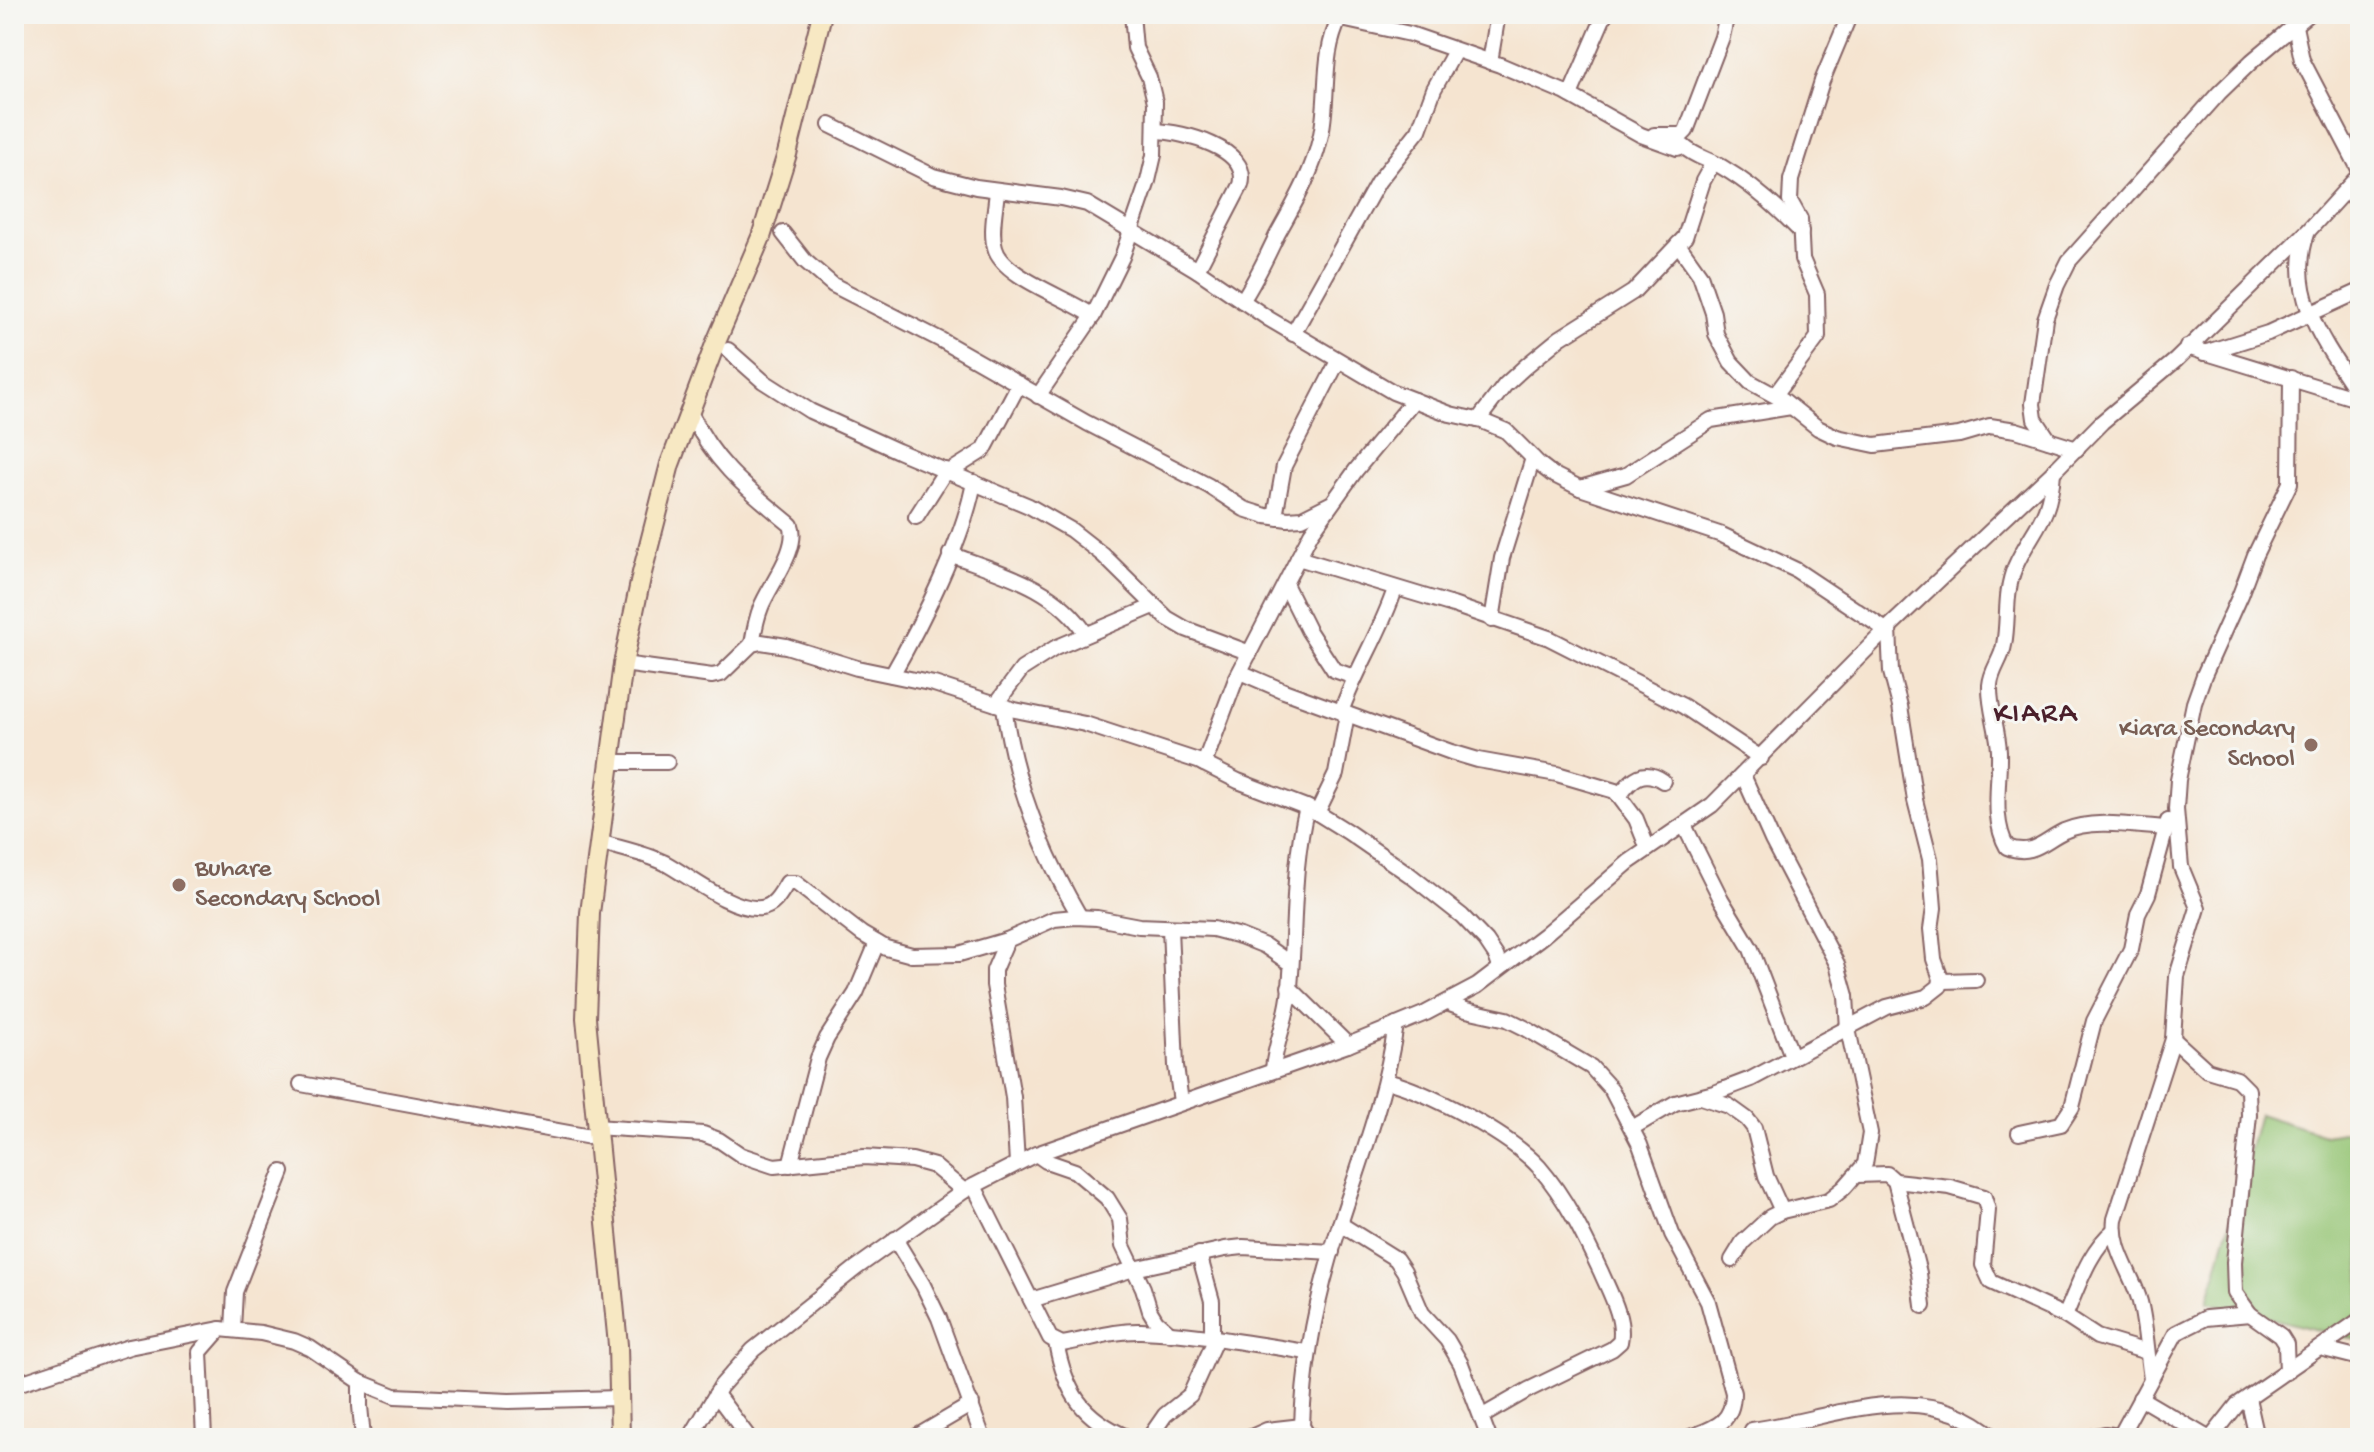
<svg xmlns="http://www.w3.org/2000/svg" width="2374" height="1452" font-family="'Gochi Hand',sans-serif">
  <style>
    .green { fill: #95c574; stroke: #707250; stroke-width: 2 }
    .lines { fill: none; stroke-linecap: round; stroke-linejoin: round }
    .street-casing { stroke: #866465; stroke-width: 18 }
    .secondary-casing { stroke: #866465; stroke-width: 22 }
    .street { stroke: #fff; stroke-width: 14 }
    .secondary { stroke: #f7e8c3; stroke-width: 18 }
    .education-dot { fill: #8d6e63; stroke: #f6f6f2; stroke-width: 3 }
    .labels { text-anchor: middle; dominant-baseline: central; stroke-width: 6; stroke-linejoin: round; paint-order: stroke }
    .education-label { font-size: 26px; fill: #785e54; stroke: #f6f6f2; text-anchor: end }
    .quarter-label { font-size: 30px; letter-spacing: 2px; fill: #4a1f2b; stroke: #f6f6f2 }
  </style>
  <rect width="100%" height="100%" fill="#f6f6f2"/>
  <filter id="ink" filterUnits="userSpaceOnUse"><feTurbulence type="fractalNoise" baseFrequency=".0125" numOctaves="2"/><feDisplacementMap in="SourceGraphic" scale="16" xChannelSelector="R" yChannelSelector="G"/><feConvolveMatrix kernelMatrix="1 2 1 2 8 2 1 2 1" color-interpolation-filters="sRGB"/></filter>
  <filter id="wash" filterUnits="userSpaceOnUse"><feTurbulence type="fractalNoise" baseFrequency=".006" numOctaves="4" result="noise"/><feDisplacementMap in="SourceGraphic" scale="32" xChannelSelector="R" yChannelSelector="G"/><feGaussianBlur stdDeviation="1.8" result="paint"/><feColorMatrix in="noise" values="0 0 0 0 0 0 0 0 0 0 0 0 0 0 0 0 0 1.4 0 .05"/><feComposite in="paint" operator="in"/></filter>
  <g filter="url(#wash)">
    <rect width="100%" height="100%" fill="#f5e4d0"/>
    <polygon class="green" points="2259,1114 2325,1135 2360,1129 2360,1341 2208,1302"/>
  </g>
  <g filter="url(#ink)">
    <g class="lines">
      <defs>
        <g id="street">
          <path d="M1319 14 1410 34 1500 65 1564 92 1641 135 1677 148 1683 146C1695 157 1708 159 1722 167 1751 184 1778 208 1801 232"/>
          <polyline points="2295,26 2302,60 2360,171"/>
          <polyline points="1490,62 1498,14"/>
          <polyline points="1570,95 1605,14"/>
          <polyline points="830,125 933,176 976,187 1061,198 1087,204 1197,270 1269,319 1393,392 1450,414 1482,421 1506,431 1539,464 1552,474 1580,488 1722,535 1796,570 1886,630"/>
          <path d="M1156 131C1182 132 1251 148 1241 185L1197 270"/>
          <polyline points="1654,135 1682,135 1686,131 1722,37 1727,14"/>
          <path d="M997 190C996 207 990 231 995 248 1002 277 1069 298 1093 316"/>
          <polyline points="783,233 805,261 833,285 941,340 1087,423 1209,486 1244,509 1266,516 1288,519 1302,518 1330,504"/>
          <path d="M2307 234C2285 296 2328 348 2360 397"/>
          <polyline points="1678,244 1700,275 1713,313 1716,334 1731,362 1750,382 1783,400 1818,428 1837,437 1875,445 1959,435 1990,426 2016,430 2077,449"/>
          <path d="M1242 301C1256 280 1266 258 1277 235 1294 204 1312 174 1320 139 1330 99 1320 56 1340 18"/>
          <polyline points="1293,334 1378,182 1419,130 1434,89 1455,51"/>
          <polyline points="2187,347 2360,400"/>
          <polyline points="728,350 763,381 810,411 898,451 1029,506 1071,530 1103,555 1167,618 1186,629 1250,653"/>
          <polyline points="2204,353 2268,333 2360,291"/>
          <polyline points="1775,395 1818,337 1817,294 1802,259 1800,219 1790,201 1791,180 1822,81 1850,14"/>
          <polyline points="1038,396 1093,316 1122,257 1148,181 1154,155 1155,102 1149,77 1135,48 1132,14"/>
          <path d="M691 414C716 466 748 489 791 525 800 548 769 586 761 607 756 619 754 632 752 644"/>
          <polyline points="1478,420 1505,385 1527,365 1560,338 1633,292 1685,237 1703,181 1713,163"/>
          <polyline points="2049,440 2035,419 2033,404 2045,319 2057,285 2069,261 2219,93 2252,61 2308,14"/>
          <polyline points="949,472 984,450 1019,384"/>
          <path d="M2053 472C2050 521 2033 527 2015 567 2004 593 2009 619 2004 645 2002 659 1991 670 1990 685 1989 707 1998 729 1999 751 2000 783 1991 819 2007 847 2033 857 2043 841 2064 831 2093 818 2134 826 2165 828"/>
          <polyline points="1580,488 1626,475 1711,420 1791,407"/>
          <polyline points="916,517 946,470"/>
          <polyline points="1278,518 1276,511 1284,466 1338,361"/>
          <path d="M950 554C1000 573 1056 586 1086 634"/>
          <polyline points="1298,558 1453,605 1549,638 1683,706 1761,758"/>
          <polyline points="1285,584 1308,630 1334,670 1354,677"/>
          <polyline points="1492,620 1502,558 1533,458"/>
          <polyline points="623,664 712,676 721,674 752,644 761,642 786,646 857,668 934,684 1015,710 1085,724 1198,761 1238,781 1311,809 1348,832 1410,875 1462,916 1486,941 1496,956 1500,967"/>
          <polyline points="1240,672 1284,691 1451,752 1478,760 1557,774 1615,791 1636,819 1648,849"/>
          <path d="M892 675C921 624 964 539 974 482"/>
          <polyline points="996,704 1022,669 1055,648 1154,606"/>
          <path d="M1004 707C1014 781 1042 852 1080 917"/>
          <path d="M1341 712C1356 669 1381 632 1395 589"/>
          <polyline points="609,762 667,762"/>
          <polyline points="1204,764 1236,679 1311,533 1356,470 1414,400"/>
          <path d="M1620 795C1632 778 1644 768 1663 781"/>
          <polyline points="1317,813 1336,774 1347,714"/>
          <polyline points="1684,825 1721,899 1751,949 1792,1056"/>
          <path d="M599 842C622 849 644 853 665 863 689 876 732 911 761 908 774 907 781 893 787 883H796L862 934 886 948 912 955 959 954 1007 940 1054 919 1075 917 1097 918 1139 926 1213 929 1240 936 1265 946 1291 964"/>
          <polyline points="1170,928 1176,1066 1181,1102"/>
          <polyline points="1007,940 994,970 994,985 1013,1097 1017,1163"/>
          <polyline points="1941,983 1943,981 1976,980"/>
          <polyline points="1289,987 1348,1045"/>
          <path d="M1447 1003 1466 1010 1507 1019 1525 1028 1591 1067 1611 1089 1640 1145 1672 1234 1708 1302 1733 1393C1733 1424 1713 1428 1688 1438"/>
          <polyline points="2173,1039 2207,1070 2237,1079 2248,1090 2249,1115 2234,1262 2235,1293 2250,1314 2281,1336 2286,1344 2287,1372"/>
          <path d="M1273 1069C1275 1044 1286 1022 1289 997 1296 933 1291 870 1307 807"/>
          <path d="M1386 1081C1429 1092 1510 1135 1539 1167 1566 1198 1584 1236 1601 1272 1610 1293 1625 1319 1620 1342L1612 1349 1528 1390 1481 1417"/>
          <polyline points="301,1084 596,1138"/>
          <polyline points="1701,1097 1729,1106 1747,1119 1754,1128 1766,1176 1782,1211"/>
          <polyline points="595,1127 703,1134 719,1140 741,1155 774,1166 864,1157 912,1160 934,1166 964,1191"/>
          <polyline points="1632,1128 1675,1103 1714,1093 1751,1079 1887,1007 1926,997 1940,986 1941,979 1934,959 1931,929 1934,908 1930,859 1915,800 1900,706 1891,672 1889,628"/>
          <polyline points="2019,1133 2061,1124 2072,1107 2094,1021 2131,949 2138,914 2148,894 2168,821"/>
          <polyline points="1036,1154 1046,1161 1075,1171 1107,1198 1120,1219 1123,1246 1143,1288 1150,1311 1156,1321 1171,1334"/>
          <polyline points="790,1165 818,1058 827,1038 856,993 877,943"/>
          <polyline points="1857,1175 1887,1174 1895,1181 1919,1273 1923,1306"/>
          <polyline points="1895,1181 1950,1187 1984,1197 1988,1210 1983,1265 1991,1282 2065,1316 2097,1337 2147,1352"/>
          <path d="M974 1186 1050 1338 1062 1344C1088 1340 1114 1330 1141 1331 1197 1333 1252 1344 1307 1352"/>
          <polyline points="1340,1224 1396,1259 1404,1271 1422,1313 1447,1340 1461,1364 1489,1438"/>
          <polyline points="895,1239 923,1285 939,1318 983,1438"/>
          <polyline points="1199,1254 1212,1301 1212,1337"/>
          <polyline points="1732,1260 1743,1242 1770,1217 1782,1211 1829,1200 1844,1188 1865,1164 1870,1133 1848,1029 1846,996 1837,964 1772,840 1743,775"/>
          <polyline points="1031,1300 1134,1269 1225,1249 1243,1247 1332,1252"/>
          <path d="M2065 1316C2079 1285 2088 1252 2114 1230"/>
          <polyline points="233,1329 235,1292 282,1172"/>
          <path d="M1056 1342C1065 1391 1081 1418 1129 1438"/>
          <polyline points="2320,1348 2360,1358"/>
          <path d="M2151 1378C2147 1353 2146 1326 2140 1302 2133 1274 2111 1250 2115 1219L2173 1039 2177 976 2198 908 2181 867 2176 809 2178 780 2194 703 2204 675 2240 595 2255 555 2290 483 2291 378"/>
          <polyline points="360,1382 360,1406 363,1438"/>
          <polyline points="14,1385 129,1347 220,1329 261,1333 294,1341 310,1348 360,1382 395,1396 509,1401 619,1398"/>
          <polyline points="716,1394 749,1438"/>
          <polyline points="2140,1398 2208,1438"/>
          <polyline points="2248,1398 2257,1438"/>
          <path d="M1752 1430C1834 1419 1922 1374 1995 1438"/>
          <polyline points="204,1438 200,1352 220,1329"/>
          <polyline points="690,1438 721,1386 753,1350 856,1268 964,1191 1036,1154 1348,1045 1426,1013 1477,986 1544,935 1629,862 1712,805 1886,630 2053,472 2102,422 2176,360 2309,230 2360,174"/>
          <polyline points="914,1438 972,1404"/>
          <polyline points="1149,1438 1165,1415 1190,1395 1216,1338"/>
          <polyline points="1249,1438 1267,1430 1302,1426"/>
          <path d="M1327 1438 1308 1436 1302 1426C1304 1356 1319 1288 1341 1221 1362 1156 1386 1094 1396 1025"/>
          <polyline points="2087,1438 2105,1434 2120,1436"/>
          <polyline points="2119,1438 2176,1333 2206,1318 2250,1314"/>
          <polyline points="2211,1438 2237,1405 2360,1320"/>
        </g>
        <polyline id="secondary" points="620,1438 618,1345 586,1018 590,913 623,664 642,573 670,464 716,342 761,237 787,154 822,14"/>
      </defs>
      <use href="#street" class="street-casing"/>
      <use href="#secondary" class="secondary-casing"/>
      <use href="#street" class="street"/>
      <use href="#secondary" class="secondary"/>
    </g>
  </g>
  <g class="education-dot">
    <circle cx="2311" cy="745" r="8"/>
    <circle cx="179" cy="885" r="8"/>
  </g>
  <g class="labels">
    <g class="education-label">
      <text x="2295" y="730">Kiara Secondary<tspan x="2295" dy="30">School</tspan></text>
      <text x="195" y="870" text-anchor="start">Buhare<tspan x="195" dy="30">Secondary School</tspan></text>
    </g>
    <g class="quarter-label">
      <text x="2036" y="715">KIARA</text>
    </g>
  </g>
  <rect width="2374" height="1452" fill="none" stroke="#f6f6f2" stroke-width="48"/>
</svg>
